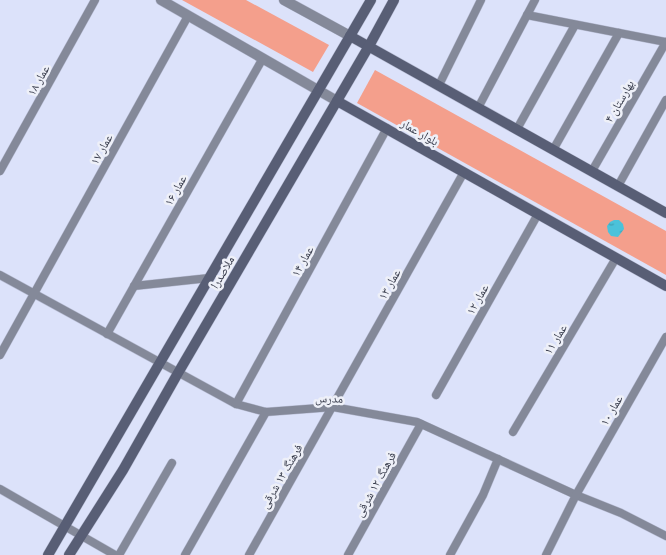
<svg xmlns="http://www.w3.org/2000/svg" width="666" height="555" font-family="Montserrat,'Noto Naskh Arabic',sans-serif">
  <style>
    .grass { fill: #f49f8c }
    .water { fill: url(#water-ripples) }
    .lines { fill: none; stroke-linecap: round; stroke-linejoin: round }
    .minor-casing { stroke: #b8bdd4; stroke-width: 9 }
    .tertiary-casing { stroke: #b8bdd4; stroke-width: 11 }
    .secondary-casing { stroke: #b8bdd4; stroke-width: 11 }
    .minor { stroke: #848999; stroke-width: 8 }
    .tertiary { stroke: #848999; stroke-width: 10 }
    .secondary { stroke: #585e75; stroke-width: 10 }
    .labels { text-anchor: middle; dominant-baseline: central; stroke-width: 5; stroke-linejoin: round; paint-order: stroke }
    .street-label { font-size: 12px; fill: #373b4b; stroke: #eef0f8 }
  </style>
  <defs>
    <pattern id="water-ripples" width="26" height="14" patternUnits="userSpaceOnUse" patternTransform="scale(1.25)"><rect width="26" height="14" fill="#4bc2da"/><path d="M2 4q2-2 4 0t4 0M15 11q2-2 4 0t4 0" fill="none" stroke="#3f9fb3"/></pattern>
  </defs>
  <rect width="100%" height="100%" fill="#dce2fa"/>
  <g class="grass">
    <polygon points="182,0 246,0 329,45 313,72"/>
    <polygon points="375,70 666,231 666,275 357,103"/>
  </g>
  <polygon class="water" points="614,220 619,220 623,224 624,229 618,237 611,236 608,232 607,226 610,222"/>
  <g class="lines">
    <defs>
      <g id="minor">
        <polyline points="527,15 666,42"/>
        <polyline points="439,85 481,0"/>
        <polyline points="478,108 535,0"/>
        <polyline points="517,129 575,25"/>
        <polyline points="553,150 619,33"/>
        <polyline points="0,171 95,0"/>
        <polyline points="592,171 666,42"/>
        <polyline points="618,186 666,100"/>
        <polyline points="0,275 236,404 266,412 333,407 417,422 576,495 621,513 666,536"/>
        <polyline points="134,286 209,278"/>
        <polyline points="107,334 263,58"/>
        <polyline points="0,355 188,16"/>
        <polyline points="436,395 538,214"/>
        <polyline points="236,404 387,128"/>
        <polyline points="513,432 616,258"/>
        <polyline points="0,489 115,555"/>
        <polyline points="119,555 172,463"/>
        <polyline points="185,555 266,412"/>
        <polyline points="249,555 464,172"/>
        <polyline points="348,555 421,424"/>
        <polyline points="450,555 483,495 498,459"/>
        <polyline points="546,555 576,495 666,337"/>
      </g>
      <g id="tertiary">
        <polyline points="161,0 337,101"/>
        <polyline points="284,0 350,36"/>
      </g>
      <g id="secondary">
        <polyline points="350,36 666,213"/>
        <polyline points="337,101 666,286"/>
        <polyline points="48,555 371,0"/>
        <polyline points="69,555 123,470 178,373 369,46 394,0"/>
      </g>
    </defs>
    <use href="#minor" class="minor-casing"/>
    <use href="#tertiary" class="tertiary-casing"/>
    <use href="#secondary" class="secondary-casing"/>
    <use href="#minor" class="minor"/>
    <use href="#tertiary" class="tertiary"/>
    <use href="#secondary" class="secondary"/>
  </g>
  <g class="labels">
    <g class="street-label">
      <text transform="translate(38 80) rotate(-61)">عمار ۱۸</text>
      <text transform="translate(619 101) rotate(-60)">بهارستان ۴</text>
      <text transform="translate(420 132) rotate(30)">بلوار عمار</text>
      <text transform="translate(101 149) rotate(-61)">عمار ۱۷</text>
      <text transform="translate(175 190) rotate(-61)">عمار ۱۶</text>
      <text transform="translate(302 261) rotate(-61)">عمار ۱۴</text>
      <text transform="translate(222 272) rotate(-60)">ملاصدرا</text>
      <text transform="translate(389 284) rotate(-61)">عمار ۱۳</text>
      <text transform="translate(477 299) rotate(-61)">عمار ۱۲</text>
      <text transform="translate(555 339) rotate(-59)">عمار ۱۱</text>
      <text transform="translate(329 398) rotate(1)">مدرس</text>
      <text transform="translate(611 410) rotate(-60)">عمار ۱۰</text>
      <text transform="translate(281 476) rotate(-60)">فرهنگ ۱۳ شرقی</text>
      <text transform="translate(375 484) rotate(-61)">فرهنگ ۱۲ شرقی</text>
    </g>
  </g>
</svg>
